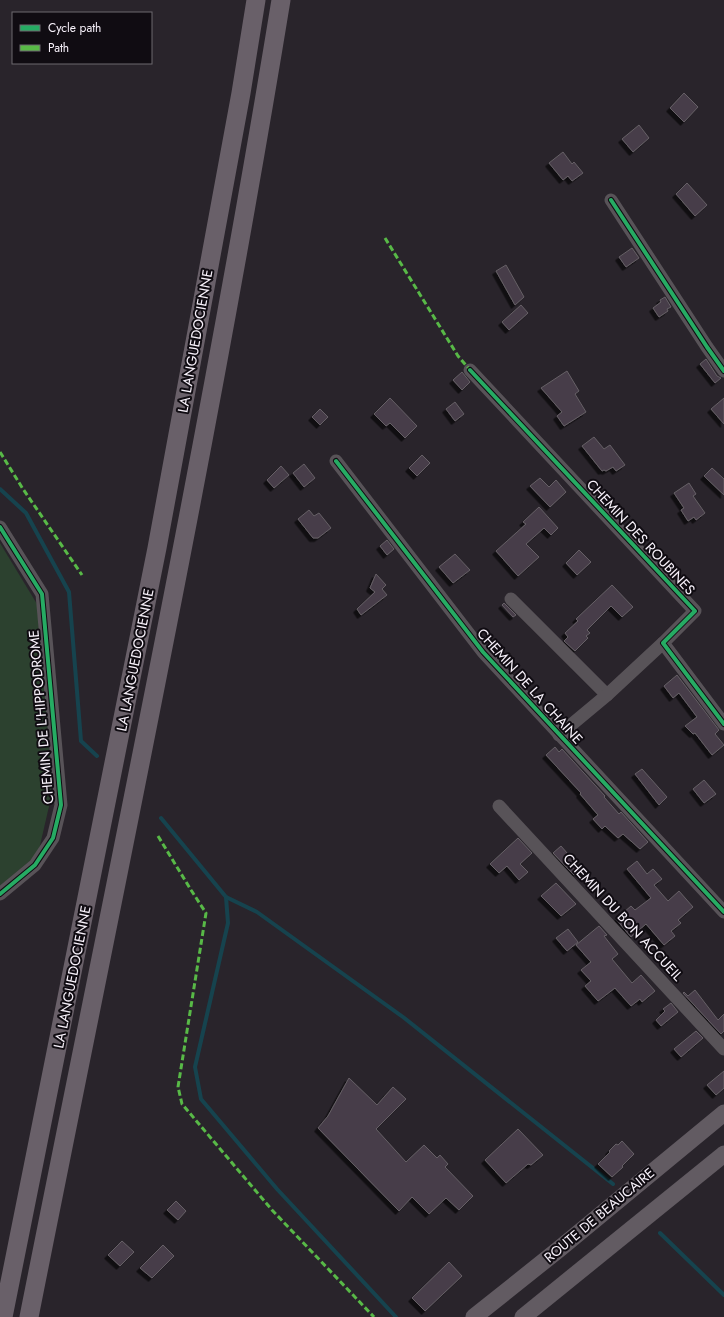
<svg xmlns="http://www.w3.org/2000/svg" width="724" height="1317" font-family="Jost,sans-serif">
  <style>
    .green { fill: #2c412f }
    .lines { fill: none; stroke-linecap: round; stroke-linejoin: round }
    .stream { stroke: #16434e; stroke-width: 4 }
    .building { fill: #463d48; stroke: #666066; filter: url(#shadow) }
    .minor { stroke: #585358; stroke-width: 13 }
    .major { stroke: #625b62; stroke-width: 17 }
    .highway { stroke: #696069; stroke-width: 19 }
    .quiet { stroke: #58b947; stroke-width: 3; stroke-dasharray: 6 3; stroke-linecap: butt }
    .cycleway-casing { stroke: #100c12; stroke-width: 6 }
    .cycleway { stroke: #26ab63; stroke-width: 4 }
    .labels { text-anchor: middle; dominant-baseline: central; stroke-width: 4; stroke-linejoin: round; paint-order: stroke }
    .street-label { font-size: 14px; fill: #f7f1fa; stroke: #100c12 }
  </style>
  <defs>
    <filter id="shadow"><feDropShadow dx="-3.5" dy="3.5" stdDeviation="0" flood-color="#0009"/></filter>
  </defs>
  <rect width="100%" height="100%" fill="#29242b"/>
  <polygon class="green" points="0,543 37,604 52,778 50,802 38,854 0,886"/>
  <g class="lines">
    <g class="stream">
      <polyline points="0,489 26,513 69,592 81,741 97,756"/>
      <polyline points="161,818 226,897 228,923 195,1067 201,1099 277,1189 396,1317"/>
      <polyline points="226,897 257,912 403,1017 613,1184"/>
      <polyline points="660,1233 724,1295"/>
    </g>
  </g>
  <g class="building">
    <polygon points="684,93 698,107 684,122 670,108"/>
    <polygon points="639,125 649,138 633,152 622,139"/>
    <polygon points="563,152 572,164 574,162 583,173 572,181 568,176 563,180 549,163"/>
    <polygon points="687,183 707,205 695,216 676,194"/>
    <polygon points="632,248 639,258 626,267 619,257"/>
    <polygon points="506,265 524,297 515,305 496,271"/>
    <polygon points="665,297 671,307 667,309 668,311 659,317 653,308 661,302 660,300"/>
    <polygon points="521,305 528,313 509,330 502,322"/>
    <polygon points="706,359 717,376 721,378 715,383 700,364"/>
    <polygon points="567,371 579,391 575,394 586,412 564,426 557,416 562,412 541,388"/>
    <polygon points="462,372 470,382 462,390 453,380"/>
    <polygon points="390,398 417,426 405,438 390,423 386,426 374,414"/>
    <polygon points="724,398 724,424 711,409"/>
    <polygon points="455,402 464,414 455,421 446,409"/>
    <polygon points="320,409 328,417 320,425 312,417"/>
    <polygon points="594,437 604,449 610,445 625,465 616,471 613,467 606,471 604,470 602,471 582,446"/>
    <polygon points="422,455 430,463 417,476 409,468"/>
    <polygon points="304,464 315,478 304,487 293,473"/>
    <polygon points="281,466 289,475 274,488 267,480"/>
    <polygon points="712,468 724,479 724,495 704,476"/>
    <polygon points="540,478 549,487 556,480 566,492 550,507 530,486"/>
    <polygon points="689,483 696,494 693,496 705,513 696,520 694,517 688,521 681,510 684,508 674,493"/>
    <polygon points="539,507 558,528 551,535 544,528 526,544 539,557 518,576 496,551 526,524 523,522"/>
    <polygon points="309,510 314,516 319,513 331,528 318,538 313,538 298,519"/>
    <polygon points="387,540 394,549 387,555 380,546"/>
    <polygon points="579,550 591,562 577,575 566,563"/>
    <polygon points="455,554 470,570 453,583 439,567"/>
    <polygon points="376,574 386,585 382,589 387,595 361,615 357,609 375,592 370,588"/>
    <polygon points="612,585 633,607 622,617 611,606 587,630 590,633 586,636 588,638 575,651 564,641 568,637 565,633 578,621 576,619"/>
    <polygon points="504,603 516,615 513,617 502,605"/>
    <polygon points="677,675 719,730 715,734 724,745 712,755 695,733 693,734 685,726 697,717 679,693 673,698 664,686"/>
    <polygon points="555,747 559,752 562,749 605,796 604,797 619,814 621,812 648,842 640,849 623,834 618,838 605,826 602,829 593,819 598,815 580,794 581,793 546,755"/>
    <polygon points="642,769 667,797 659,805 635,774"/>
    <polygon points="704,780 716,794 704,803 693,789"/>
    <polygon points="518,838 532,853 520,864 528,872 519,880 507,866 499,873 490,864"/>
    <polygon points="561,846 581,869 574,875 553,853"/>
    <polygon points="637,861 647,874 653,869 662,879 654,885 668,901 679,891 693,907 678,920 681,923 671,931 675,936 664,945 646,924 631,937 616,919 631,906 635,910 651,898 627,869"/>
    <polygon points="556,883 576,904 561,916 541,896"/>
    <polygon points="599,926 607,935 604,936 618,954 612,959 632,983 641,975 655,991 642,1002 640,999 631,1006 615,988 598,1001 585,986 591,981 581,970 591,962 576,945"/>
    <polygon points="568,929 578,942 567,951 556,938"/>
    <polygon points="695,990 718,1020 724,1014 724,1031 721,1034 683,993 684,992 688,996"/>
    <polygon points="671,1003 678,1012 661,1026 656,1020 665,1011 663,1009"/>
    <polygon points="696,1031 703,1038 681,1057 674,1049"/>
    <polygon points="724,1071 724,1088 716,1095 707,1085"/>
    <polygon points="349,1078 377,1105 393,1087 406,1099 376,1129 406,1162 424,1145 437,1158 440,1155 448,1164 445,1167 473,1196 459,1210 446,1198 429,1214 412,1197 399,1211 318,1128 328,1116"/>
    <polygon points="518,1129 543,1155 531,1165 528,1164 506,1183 485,1160"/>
    <polygon points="622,1141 634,1154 622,1166 623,1167 612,1177 598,1164 610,1152 609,1151 616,1144 618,1145"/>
    <polygon points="176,1201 186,1211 178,1220 167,1210"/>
    <polygon points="122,1241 134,1252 120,1266 108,1255"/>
    <polygon points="163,1245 174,1256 152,1278 140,1268"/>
    <polygon points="449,1262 462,1276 425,1311 412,1298"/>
  </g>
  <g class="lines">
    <g class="minor">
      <polyline points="611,200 707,347 724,371"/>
      <polyline points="470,370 695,611 663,643 724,724"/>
      <polyline points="336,461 483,652 724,912"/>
      <polyline points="0,527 42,594 61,805 53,838 35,865 0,894"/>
      <polyline points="511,599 607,695"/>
      <polyline points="559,735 607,695 663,643"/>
      <polyline points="499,806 724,1049"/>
    </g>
    <g class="major">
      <polyline points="474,1317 558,1250 724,1113"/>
      <polyline points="523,1317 724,1154"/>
    </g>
    <g class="highway">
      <polyline points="3,1317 157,548 241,93 256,0"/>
      <path d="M29 1317C116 879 209 441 281 0"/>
    </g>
    <g class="quiet">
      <polyline points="385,238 458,356 470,370"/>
      <polyline points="0,452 23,489 82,575"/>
      <polyline points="158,836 191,890 206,913 178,1087 182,1104 272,1210 374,1317"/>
    </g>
    <defs>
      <g id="cycleway">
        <polyline points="611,200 707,347 724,371"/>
        <polyline points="470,370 695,611 663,643 724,724"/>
        <polyline points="336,461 483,652 724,912"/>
        <polyline points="0,527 42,594 61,805 53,838 35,865 0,894"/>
      </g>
    </defs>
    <use href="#cycleway" class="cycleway-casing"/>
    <use href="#cycleway" class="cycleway"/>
  </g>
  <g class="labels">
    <g class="street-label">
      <text transform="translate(195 341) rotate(-80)">LA LANGUEDOCIENNE</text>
      <text transform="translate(641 537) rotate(47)">CHEMIN DES ROUBINES</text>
      <text transform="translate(135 660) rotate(-79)">LA LANGUEDOCIENNE</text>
      <text transform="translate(530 686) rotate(48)">CHEMIN DE LA CHAINE</text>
      <text transform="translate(41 717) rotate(-95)">CHEMIN DE L'HIPPODROME</text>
      <text transform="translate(623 917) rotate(47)">CHEMIN DU BON ACCUEIL</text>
      <text transform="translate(72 977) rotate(-79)">LA LANGUEDOCIENNE</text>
      <text transform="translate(599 1215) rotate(-40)">ROUTE DE BEAUCAIRE</text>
    </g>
  </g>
  <rect x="12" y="12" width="140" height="52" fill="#100c12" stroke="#6c686f"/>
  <rect x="20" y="25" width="20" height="6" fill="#26ab63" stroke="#6c686f"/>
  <text x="48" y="32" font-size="12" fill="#f7f1fa">Cycle path</text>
  <rect x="20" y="45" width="20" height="6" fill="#58b947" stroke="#6c686f"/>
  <text x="48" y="52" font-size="12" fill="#f7f1fa">Path</text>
</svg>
